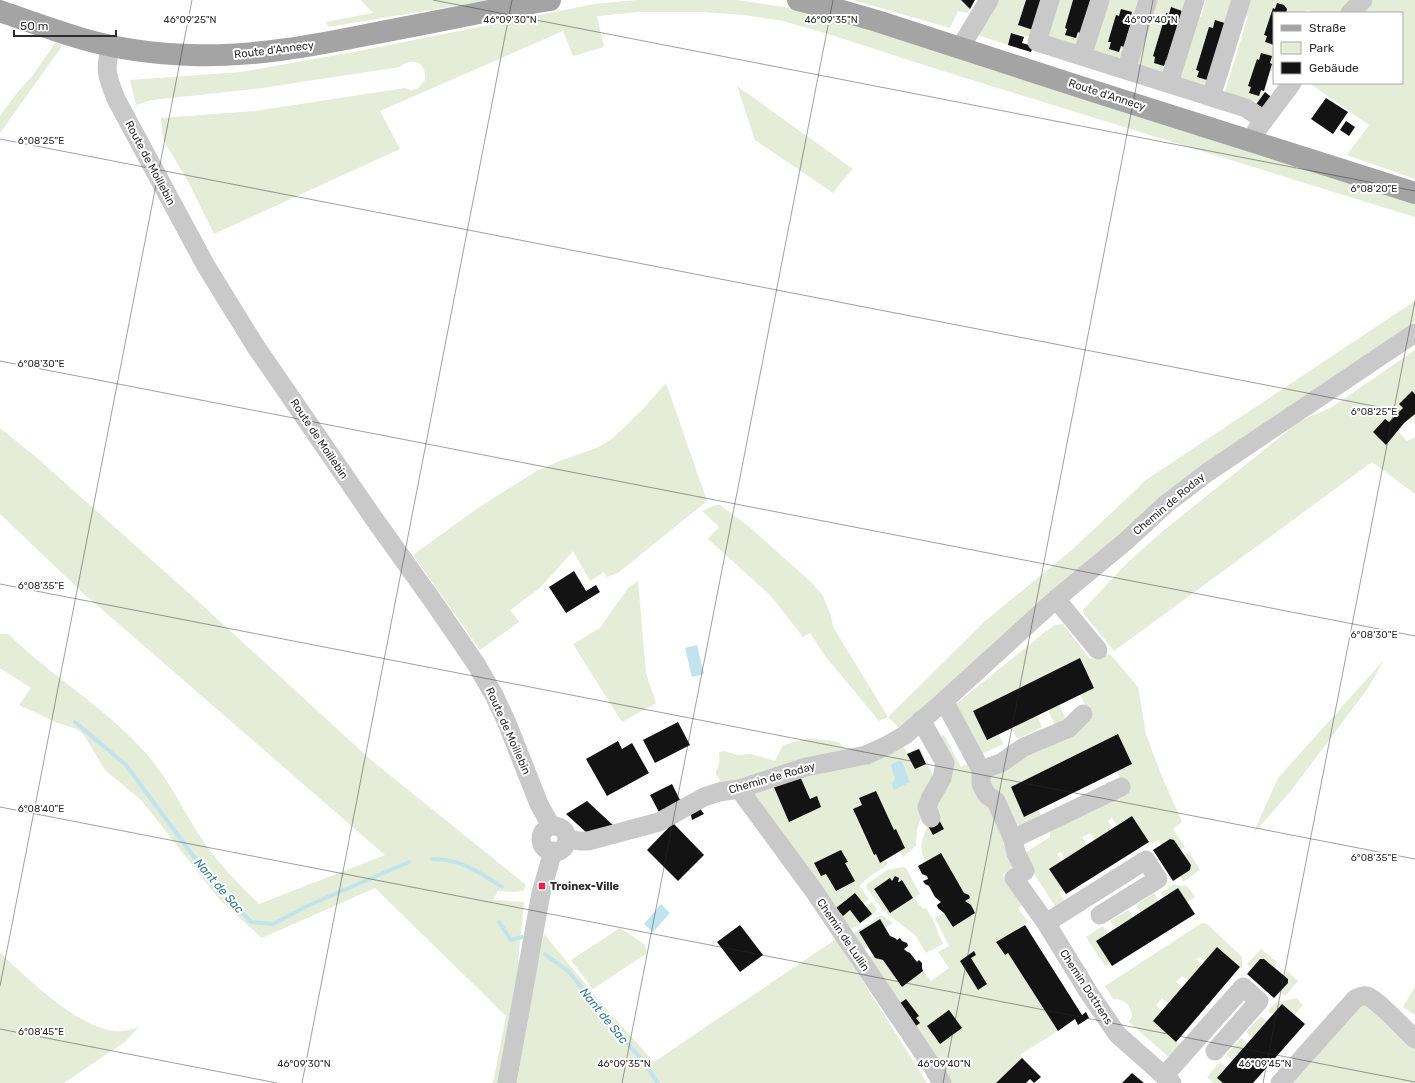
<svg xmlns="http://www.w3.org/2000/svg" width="1415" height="1083" font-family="Rubik,sans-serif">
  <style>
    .green { fill: #e5ecd7; fill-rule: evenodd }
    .water { fill: #c1e3ee }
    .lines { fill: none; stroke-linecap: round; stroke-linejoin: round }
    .stream { stroke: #c1e3ee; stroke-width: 4 }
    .building { fill: #131313 }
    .minor { stroke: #c9c9c9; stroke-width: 19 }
    .major { stroke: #a4a4a4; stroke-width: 22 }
    .ticks { fill: none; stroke: #2c2c2c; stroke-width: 1; stroke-opacity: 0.45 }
    .poi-dot { fill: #f51c4c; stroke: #fff; stroke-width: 1.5 }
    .labels { text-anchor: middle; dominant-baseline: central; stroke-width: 4; stroke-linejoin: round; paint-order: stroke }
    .street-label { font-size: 11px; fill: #2c2c2c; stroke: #fff }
    .poi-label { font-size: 11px; font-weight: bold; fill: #2c2c2c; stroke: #fff; text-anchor: start }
    .water-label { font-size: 12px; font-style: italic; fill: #337d95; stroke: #fff }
    .ticks-label { font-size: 10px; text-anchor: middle; fill: #2c2c2c; stroke: #fff; stroke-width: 4; stroke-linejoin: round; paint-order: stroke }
  </style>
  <rect width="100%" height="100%" fill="#fff"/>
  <g class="green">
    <polygon points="361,0 491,0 328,27 326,22 373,13"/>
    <path d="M637 0H737L791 8 822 15 1415 201V217L930 67 835 36 783 21 744 15 701 12H639L597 16 604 47 573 56 563 31 380 111 400 149 214 234 190 185 163 139 161 118 255 111 405 88 411 90 417 89 425 80C427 62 412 56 400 67L255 89 151 100 136 105 130 80 241 72 359 51 594 4Z"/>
    <polygon points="853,0 961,0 970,9 968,13 958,11 950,28"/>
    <polygon points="995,0 1026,0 1018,25 1033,30 1031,37 1011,33 1008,45 974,34"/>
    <polygon points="1056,0 1073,0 1069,14 1085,19 1077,42 1073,48 1049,41 1045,34"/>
    <polygon points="1104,0 1138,0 1121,55 1116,62 1092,54"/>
    <polygon points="1154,0 1187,0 1178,31 1162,27 1157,42 1173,47 1166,74 1137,64"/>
    <polygon points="1206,0 1236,0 1210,86 1184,82 1179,77 1196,18 1201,17"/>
    <polygon points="1248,0 1353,0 1340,13 1311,13 1308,10 1305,13 1274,13 1274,24 1268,22 1264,35 1267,36 1265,42 1274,45 1274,71 1270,71 1264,91 1265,92 1258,102 1225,92 1248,16 1243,15"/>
    <polygon points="1369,0 1415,0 1415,179 1347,155 1369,125 1309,83 1402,83 1402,13 1357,13"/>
    <polygon points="56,42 62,46 0,133 0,116 17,93 33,75"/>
    <polygon points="737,86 853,169 842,181 833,193 755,140"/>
    <polygon points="1415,301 1415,321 1405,331 1221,455 900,729 888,717 879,721 826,657 810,633 803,637 771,596 708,539 719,527 702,511 715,505 720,505 747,525 811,582 823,596 831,616 833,627 888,717 985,621 1073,549 1146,480"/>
    <polygon points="1415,350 1415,418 1411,416 1398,431 1407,441 1415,437 1415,494 1372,462 1114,651 1084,614 1083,610 1126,564 1163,531 1300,421 1332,407"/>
    <polygon points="666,383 707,501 618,573 607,577 604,572 590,581 573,551 540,588 510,610 519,622 480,650 413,555 478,508 535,472 557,462 599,447 613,438 643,409"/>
    <path d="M0 428 37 458 200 603 371 760 526 885 524 890 516 892 498 891 493 900 524 902 518 962 522 963 499 1083H493L506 1016 375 888 262 938 219 899 141 800 105 770 84 735 77 729 58 723 19 705 31 688 0 668V634H8C50 675 103 706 143 750 170 779 185 816 208 848 223 869 241 886 259 904L385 855 83 593 0 514Z"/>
    <polygon points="638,581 646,673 656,703 622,722 573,644 600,628 628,588"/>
    <polygon points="1063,624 1090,659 1110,654 1138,687 1146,734 1160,772 1182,822 1173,829 1185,847 1181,850 1174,840 1170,839 1161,845 1158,840 1152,844 1149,842 1132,816 1117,825 1112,818 1108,821 1113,828 1095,840 1090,833 1082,837 1087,845 1065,859 1061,852 1057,854 1061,861 1050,869 1063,890 1059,893 1067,904 1057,909 1024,858 1025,853 1050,837 1050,830 1121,781 1117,771 1131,764 1117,735 1011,787 1024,817 1038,810 1043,819 1021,827 1010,819 986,778 1087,709 1080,695 1094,687 1081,658 973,711 987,740 999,735 1003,744 980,755 956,704 1045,632 1055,625"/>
    <polygon points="1384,660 1368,688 1290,792 1253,834 1278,778"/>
    <polygon points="1059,705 1066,719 1055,725 1048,710"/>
    <polygon points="1037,716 1042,727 1017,739 1012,728"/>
    <path d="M944 735 961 767 971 763 1015 865 1002 875 1022 905 1018 908 1028 922 996 942 1005 955 1008 953 1058 1031 1021 1054 1022 1058 996 1083H950L868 959 873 955 876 958 883 960 902 987 923 971 931 981 949 968 938 952 949 946 935 918 944 913 953 927 975 913 971 906 965 901 969 895 964 893 941 853 926 862C918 849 922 839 928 825L933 835 944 829 934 811 938 738Z"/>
    <path d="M809 738 838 742 849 752 716 786 720 780C713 772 717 772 719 763 720 760 719 756 719 752L724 751 738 755 751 754 775 761 783 745Z"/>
    <path d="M903 745 907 753 920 748 934 778 917 830 916 846 903 857 899 852 905 848 894 830 881 803 855 815 874 855 876 854 880 863 885 860 887 865 869 877 859 886 869 899 863 904 855 893 836 908 843 916 850 910 856 918 868 909 865 906 872 902 877 909C872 919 858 925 849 930L752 800 755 792Z"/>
    <polygon points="1189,852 1200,870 1183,882 1180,876 1184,855"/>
    <path d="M903 867 906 868 920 894 914 898 923 909 926 908 933 920 943 944 926 953 916 936 883 910 866 887 867 884 887 870ZM890 878 892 881 899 882 902 880 913 898 890 913 874 889Z"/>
    <polygon points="1173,885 1187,886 1195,897 1187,902 1163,897 1161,893"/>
    <polygon points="1154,893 1159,901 1140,912 1136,905"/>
    <polygon points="1128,910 1133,917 1115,928 1110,921"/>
    <polygon points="881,915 893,923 885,928 879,919 859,932 868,947 863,950 853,934"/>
    <path d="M1202 923 1207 924 1242 957V969L1217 947 1205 961 1201 957 1196 959 1202 965 1189 981 1182 976 1176 982 1183 988 1168 1004 1162 998 1156 1005 1162 1011 1154 1022 1183 1047 1172 1060 1129 1022 1132 1016C1131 1004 1124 999 1113 999L1105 986Z"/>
    <polygon points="1103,926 1107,933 1096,941 1110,963 1105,966 1086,937"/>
    <polygon points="620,928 644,944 647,953 593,989 571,960"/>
    <polygon points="544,934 601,1003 654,1062 836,939 927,1083 517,1083 536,969"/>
    <polygon points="1261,949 1277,962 1274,967 1264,959 1260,959 1252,968 1247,964"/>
    <path d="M0 953C28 979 77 1027 115 1031 124 1032 132 1029 139 1027L126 1041 64 1083H0Z"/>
    <polygon points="1287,971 1298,981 1285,996 1280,992 1288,983 1288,979 1284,975"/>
    <polygon points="1415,987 1415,1015 1403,1007"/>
    <polygon points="1296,998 1303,1005 1294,1015 1282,1004 1273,1014 1268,1011 1276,1003"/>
    <polygon points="1359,1005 1368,1005 1415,1047 1415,1083 1291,1083"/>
    <polygon points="1261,1016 1267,1021 1252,1038 1246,1032"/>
    <polygon points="1241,1038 1247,1043 1232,1060 1226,1055"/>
    <polygon points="1220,1062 1226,1067 1217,1078 1223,1083 1214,1083 1207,1077"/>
  </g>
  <g class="water">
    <polygon points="697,645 704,674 692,677 685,648"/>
    <polygon points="899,761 902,762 910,782 894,790 892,784 895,778 891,766 892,764"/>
    <polygon points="661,904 670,913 653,932 644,924"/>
  </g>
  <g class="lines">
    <g class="stream">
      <polyline points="75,722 126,765 211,880 251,922 273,924 307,906 409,862"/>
      <path d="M433 859C461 859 479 872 502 887"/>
      <polyline points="499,922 511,940 522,937"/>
      <polyline points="545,954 569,972 626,1042 642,1060 658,1083"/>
    </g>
  </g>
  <g class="building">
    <polygon points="961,0 975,0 970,9"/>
    <polygon points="1026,0 1043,0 1033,30 1018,25"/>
    <polygon points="1073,0 1091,0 1080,33 1078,32 1076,38 1065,35 1067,29 1065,28"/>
    <polygon points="1277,3 1284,5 1287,9 1286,13 1274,13 1274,45 1265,42 1267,36 1264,35 1273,8 1275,9"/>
    <polygon points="1171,7 1182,11 1169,61 1166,60 1164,66 1154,63 1155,57 1153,56 1166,13 1169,14"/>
    <polygon points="1121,9 1132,12 1130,19 1132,20 1124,47 1121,46 1119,52 1109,49 1111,42 1108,42 1116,15 1119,16"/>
    <polygon points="1215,20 1228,24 1207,80 1197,77 1199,71 1196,70 1209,27 1213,28"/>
    <polygon points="1011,33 1024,37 1022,43 1033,46 1031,52 1008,45"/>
    <polygon points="1261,53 1272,56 1270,63 1272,64 1264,91 1261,90 1259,96 1249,93 1251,87 1248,86 1257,59 1259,60"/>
    <polygon points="1265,92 1274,99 1264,113 1255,106"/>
    <polygon points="1326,98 1348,112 1333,134 1311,119"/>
    <polygon points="1346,121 1355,127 1349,136 1340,130"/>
    <polygon points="1412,391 1415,394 1415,414 1404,423 1386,445 1373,432 1385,419 1389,422 1403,408 1399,404"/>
    <polygon points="574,571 586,591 596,585 600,592 566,613 549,587"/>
    <polygon points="1080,658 1094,688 987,740 973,711"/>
    <polygon points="678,722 690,745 655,763 643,740"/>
    <polygon points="1118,734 1132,764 1024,817 1011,787"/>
    <polygon points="618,741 622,749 632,743 649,773 607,796 586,759"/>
    <polygon points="919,749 926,764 915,769 907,754"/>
    <polygon points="799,774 810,799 817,796 821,807 789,822 773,785"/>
    <polygon points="672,784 681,802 660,814 650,795"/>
    <polygon points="876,791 894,830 896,829 905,848 880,863 876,854 874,855 853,809 862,805 859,798"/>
    <polygon points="587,801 615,827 588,834 566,814"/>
    <polygon points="699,807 704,814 692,820 690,811"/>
    <polygon points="1132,816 1149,842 1066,894 1049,869"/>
    <polygon points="938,818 944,829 933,835 927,824"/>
    <polygon points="673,823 704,855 678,881 647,850"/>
    <polygon points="1170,839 1174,840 1191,865 1190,870 1173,881 1153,850"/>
    <polygon points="841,850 848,862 845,863 855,881 836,891 826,874 821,876 814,863"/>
    <polygon points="941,853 964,893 969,895 970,898 965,901 971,905 975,913 953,927 944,913 938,908 937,905 941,902 935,897 929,886 925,884 923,881 928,879 927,876 922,874 918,866"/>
    <polygon points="895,876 899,878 898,882 899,882 902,880 913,898 890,913 874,889 890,878 892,881"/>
    <polygon points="1178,888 1195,914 1112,966 1096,941"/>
    <polygon points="855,893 872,914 860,923 850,910 843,916 836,908"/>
    <polygon points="880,919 890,936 895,938 897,940 900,938 902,941 907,943 908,946 904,949 906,951 910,953 917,962 919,960 922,963 922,968 923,971 902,987 883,960 875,958 859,932"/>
    <polygon points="740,925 763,955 740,972 717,942"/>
    <polygon points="1025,925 1082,1015 1086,1012 1089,1018 1078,1025 1075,1019 1058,1031 1008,953 1005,955 996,942"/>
    <polygon points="1217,947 1240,967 1176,1042 1153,1021"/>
    <polygon points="974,951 976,955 971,958 987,984 978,990 960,961"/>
    <polygon points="1260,959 1264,959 1288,979 1288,983 1274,998 1247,974"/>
    <polygon points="906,999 919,1016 916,1018 920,1023 913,1028 896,1006"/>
    <polygon points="1282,1004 1305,1024 1253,1083 1223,1083 1217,1078"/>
    <polygon points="949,1010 962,1028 940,1044 927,1026"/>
    <polygon points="1022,1058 1041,1077 1034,1083 1030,1079 1026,1083 996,1083"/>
    <polygon points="1132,1073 1144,1083 1122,1083"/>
  </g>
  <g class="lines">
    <g class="minor">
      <polyline points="1050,0 1037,42 1246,108 1264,120"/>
      <polyline points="1350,13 1363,0"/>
      <path d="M111 46C104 70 107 76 116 99L206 266 256 347 375 520 435 604 476 664 494 695 507 723 539 804 551 826"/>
      <polyline points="960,48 989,0"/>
      <polyline points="1082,56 1100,0"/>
      <polyline points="1126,70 1148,0"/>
      <polyline points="1169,83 1195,0"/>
      <polyline points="1211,97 1241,0"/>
      <polyline points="1256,131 1292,83"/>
      <polyline points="1056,599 1098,650"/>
      <polyline points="944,701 981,770"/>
      <polyline points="1083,714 1069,728 1024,747 1001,763 981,770 981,784 987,795 996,801 1013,839 1121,787"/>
      <polyline points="921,720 945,763 942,778 930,799 927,807 931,818"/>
      <polyline points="739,789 814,891 932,1066 942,1083"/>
      <circle cx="554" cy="839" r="13"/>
      <polyline points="567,839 579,841 588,841 659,822 704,797 719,792 739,789 806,767 866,755 886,746 905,735 944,701 1056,599 1126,541 1166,504 1208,472 1415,333"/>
      <polyline points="1013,839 1016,853 1025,871 1014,878 1046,923 1089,993 1117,1034 1172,1083"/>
      <polyline points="1046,923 1146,860 1158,879 1100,915"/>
      <polyline points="1164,1076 1243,987 1259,1001 1215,1051"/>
      <polyline points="507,1083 541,893 553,851"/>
      <path d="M1280 1083 1355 999C1359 997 1363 995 1367 996 1378 1000 1405 1030 1415 1039"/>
    </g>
    <g class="major">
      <polyline points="798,0 835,9 877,21 1096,92 1415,193"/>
      <path d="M0 11C28 21 55 31 83 39 118 49 156 54 191 55 252 57 312 46 371 34 431 23 490 10 550 0"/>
    </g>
  </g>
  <path class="ticks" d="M433 0 1415 191M0 139 1415 414M0 361 1415 636M0 584 1415 859M0 807 1415 1082M0 986 192 0M0 1029 277 1083M302 1083 512 0M622 1083 833 0M943 1083 1153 0M1263 1083 1415 301"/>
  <rect class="poi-dot" x="538" y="882" width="8" height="8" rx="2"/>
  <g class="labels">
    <g class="street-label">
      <text transform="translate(274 50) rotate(-7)">Route d'Annecy</text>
      <text transform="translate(1107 95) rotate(18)">Route d'Annecy</text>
      <text transform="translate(150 163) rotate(62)">Route de Moillebin</text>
      <text transform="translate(319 439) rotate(56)">Route de Moillebin</text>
      <text transform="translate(1169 504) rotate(-40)">Chemin de Roday</text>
      <text transform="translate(508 731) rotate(66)">Route de Moillebin</text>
      <text transform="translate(772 778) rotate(-16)">Chemin de Roday</text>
      <text transform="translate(843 935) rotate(56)">Chemin de Lullin</text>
      <text transform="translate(1086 987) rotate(57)">Chemin Dottrens</text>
    </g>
    <g class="poi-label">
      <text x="550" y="886">Troinex-Ville</text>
    </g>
    <g class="water-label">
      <text transform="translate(219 886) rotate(49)">Nant de Sac</text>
      <text transform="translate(604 1016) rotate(51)">Nant de Sac</text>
    </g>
  </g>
  <g class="ticks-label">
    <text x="190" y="23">46°09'25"N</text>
    <text x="510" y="23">46°09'30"N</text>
    <text x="831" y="23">46°09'35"N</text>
    <text x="1151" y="23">46°09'40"N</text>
    <text x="41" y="144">6°08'25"E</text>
    <text x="1374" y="192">6°08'20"E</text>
    <text x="41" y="367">6°08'30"E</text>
    <text x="1374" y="415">6°08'25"E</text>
    <text x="41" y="589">6°08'35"E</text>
    <text x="1374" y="638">6°08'30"E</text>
    <text x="41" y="812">6°08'40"E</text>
    <text x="1374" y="861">6°08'35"E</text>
    <text x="41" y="1035">6°08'45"E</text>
    <text x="304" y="1067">46°09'30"N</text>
    <text x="624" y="1067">46°09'35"N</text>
    <text x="944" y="1067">46°09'40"N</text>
    <text x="1265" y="1067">46°09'45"N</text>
  </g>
  <rect x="1273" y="12" width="130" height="72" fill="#ffffff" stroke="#ababab"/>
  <rect x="1281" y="25" width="20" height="6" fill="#a4a4a4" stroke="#ababab"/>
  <text x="1309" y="32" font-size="12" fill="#2c2c2c">Straße</text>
  <rect x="1281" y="42" width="20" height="12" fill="#e5ecd7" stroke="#ababab"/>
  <text x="1309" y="52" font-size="12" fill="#2c2c2c">Park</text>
  <rect x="1281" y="62" width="20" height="12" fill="#131313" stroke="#ababab"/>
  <text x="1309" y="72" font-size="12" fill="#2c2c2c">Gebäude</text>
  <path d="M14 30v6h102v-6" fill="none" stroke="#2c2c2c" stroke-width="2"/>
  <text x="20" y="30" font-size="12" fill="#2c2c2c" stroke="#ffffff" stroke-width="3" paint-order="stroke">50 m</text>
</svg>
